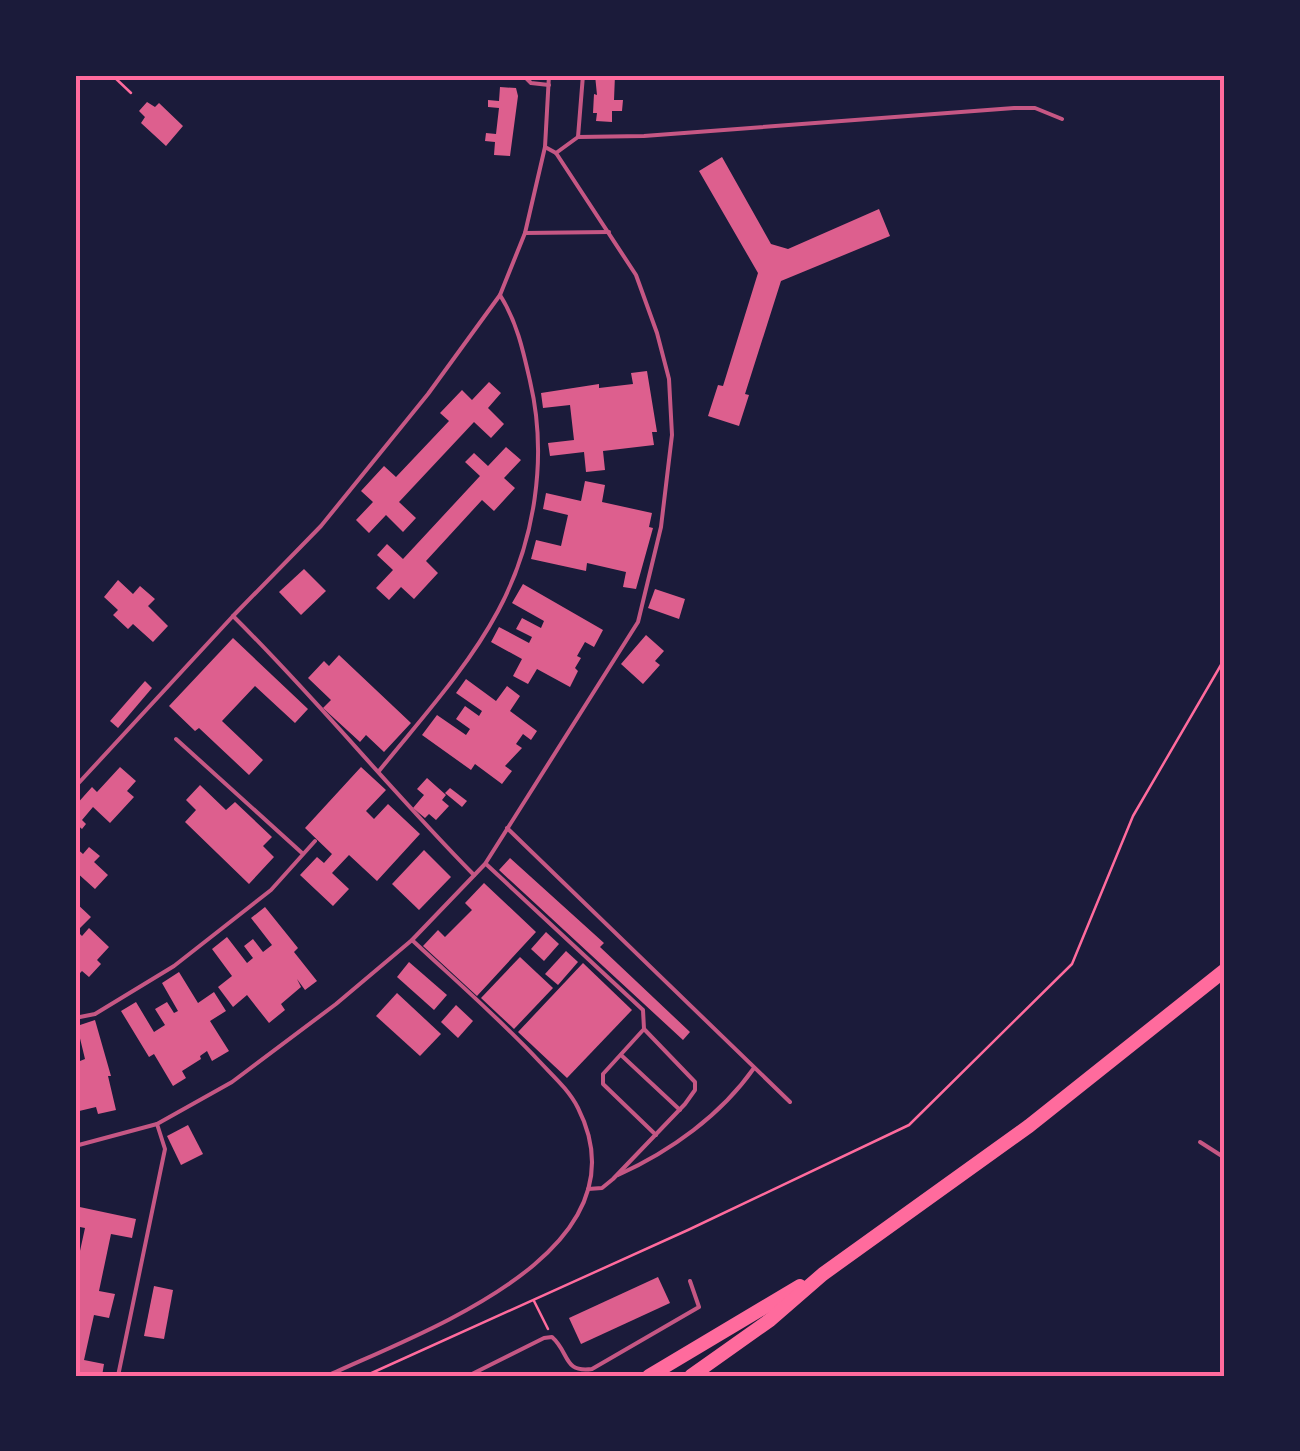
<svg xmlns="http://www.w3.org/2000/svg" width="1300" height="1451" font-family="Mulish,sans-serif">
  <style>
    .building { fill: #dd5f8e }
    .lines { fill: none; stroke-linecap: round; stroke-linejoin: round }
    .path { stroke: #ff6b9d; stroke-width: 2.5 }
    .service { stroke: #c65784; stroke-width: 4 }
    .trunk { stroke: #ff6b9d; stroke-width: 14 }
    .neatline { fill: none; stroke: #ff6b9d; stroke-width: 4 }
  </style>
  <rect width="100%" height="100%" fill="#1b1b3a"/>
  <g class="building">
    <polygon points="595,75 615,75 614,100 623,100 622,111 612,111 612,122 596,121 597,113 593,113 594,94 597,95"/>
    <polygon points="500,87 516,88 518,96 510,156 494,155 495,142 485,141 486,133 496,134 499,108 488,107 488,100 499,101"/>
    <polygon points="147,102 155,107 159,103 183,126 166,146 141,123 145,117 139,111"/>
    <polygon points="722,157 771,244 788,249 879,209 890,236 781,281 745,394 749,395 739,426 708,416 718,385 723,386 758,273 699,171"/>
    <polygon points="647,371 657,432 652,432 654,445 603,451 605,470 586,472 584,452 550,456 548,443 574,440 570,405 543,408 541,393 599,384 599,388 633,384 631,373"/>
    <polygon points="489,382 501,393 488,408 504,424 491,438 474,422 399,502 416,518 403,532 386,515 369,533 356,520 373,502 361,491 384,466 396,477 449,421 440,413 462,390 472,400"/>
    <polygon points="506,447 521,460 504,478 515,488 494,511 482,500 426,561 438,573 414,599 401,587 389,600 376,588 393,570 377,555 387,544 403,559 480,476 465,462 474,453 488,466"/>
    <polygon points="585,481 605,485 602,502 652,513 649,527 653,528 636,589 623,587 626,572 587,563 586,571 531,559 536,540 561,546 568,515 543,509 546,493 581,501"/>
    <polygon points="304,569 326,591 301,615 279,592"/>
    <polygon points="118,580 133,594 140,586 155,599 148,606 168,626 153,642 133,624 128,629 113,615 118,610 104,597"/>
    <polygon points="523,584 603,630 594,647 585,642 577,656 581,658 575,668 578,671 570,687 537,669 528,684 513,676 522,659 491,642 499,627 529,643 532,637 516,629 522,618 541,628 544,621 512,603"/>
    <polygon points="655,589 685,599 679,619 648,608"/>
    <polygon points="646,635 664,651 655,661 660,665 643,684 621,664"/>
    <polygon points="233,638 308,709 295,723 255,686 222,721 263,760 249,775 199,728 195,731 169,706"/>
    <polygon points="339,655 411,723 384,752 366,735 360,742 323,708 331,700 308,678 324,661 329,666"/>
    <polygon points="466,679 496,701 507,686 520,696 510,711 537,731 531,740 523,734 516,744 522,748 505,766 512,771 502,784 475,764 471,770 422,735 437,715 466,735 470,729 456,719 465,706 479,716 482,711 456,693"/>
    <polygon points="145,681 152,688 118,728 110,721"/>
    <polygon points="120,767 136,781 127,791 134,797 110,823 93,807 82,820 86,824 82,829 75,823 75,806 92,787 97,792"/>
    <polygon points="361,767 386,790 366,811 374,819 388,804 420,834 377,881 349,855 332,873 349,889 333,906 300,875 317,857 324,863 332,854 305,828"/>
    <polygon points="427,778 446,795 442,800 449,806 436,820 429,814 425,818 413,808 424,795 417,789"/>
    <polygon points="200,785 226,810 235,802 272,837 263,846 274,857 249,884 185,822 196,810 186,800"/>
    <polygon points="450,788 467,801 462,807 445,793"/>
    <polygon points="75,847 83,854 89,847 100,856 94,862 108,875 95,889 75,871"/>
    <polygon points="424,850 451,877 419,910 392,884"/>
    <polygon points="510,858 604,943 600,947 690,1032 683,1040 499,870"/>
    <polygon points="484,883 536,932 477,996 423,946 438,930 445,937 472,910 465,903"/>
    <polygon points="75,902 91,917 77,931 82,936 89,928 109,947 97,960 101,964 89,977 82,971 75,978"/>
    <polygon points="265,907 298,948 294,952 317,981 305,990 297,979 301,987 281,1004 285,1010 269,1023 247,995 233,1007 218,987 232,976 212,949 227,937 247,963 253,958 244,946 253,939 263,952 272,945 251,918"/>
    <polygon points="546,932 559,944 544,961 531,949"/>
    <polygon points="566,951 578,962 558,985 545,974"/>
    <polygon points="520,957 553,988 514,1029 481,998"/>
    <polygon points="409,962 447,995 434,1010 397,977"/>
    <polygon points="583,963 632,1010 567,1078 518,1032"/>
    <polygon points="179,972 198,1003 214,992 226,1011 210,1021 229,1051 212,1061 207,1051 200,1056 201,1059 182,1071 186,1078 173,1086 154,1054 149,1057 121,1011 136,1002 154,1032 165,1025 155,1009 167,1002 174,1013 178,1011 162,983"/>
    <polygon points="397,993 441,1034 420,1056 376,1016"/>
    <polygon points="456,1005 473,1021 458,1038 441,1022"/>
    <polygon points="95,1020 111,1076 108,1076 116,1110 98,1114 96,1107 75,1112 75,1063 85,1059 77,1026"/>
    <polygon points="188,1125 203,1154 181,1165 167,1136"/>
    <polygon points="75,1206 136,1219 132,1238 111,1234 99,1291 115,1294 109,1318 94,1315 84,1360 104,1364 102,1376 75,1376 75,1274 85,1228 75,1226"/>
    <polygon points="658,1277 670,1303 581,1344 569,1318"/>
    <polygon points="154,1286 173,1290 164,1339 144,1336"/>
  </g>
  <g class="lines">
    <g class="path">
      <polyline points="112,75 131,93"/>
      <polyline points="534,1301 548,1329"/>
      <polyline points="365,1376 688,1230 909,1125 1072,964 1133,816 1225,658"/>
    </g>
    <g class="service">
      <polyline points="523,75 531,83 549,85"/>
      <polyline points="578,137 644,136 1014,108 1035,108 1062,119"/>
      <polyline points="556,153 578,137 583,75"/>
      <polyline points="525,233 609,232"/>
      <path d="M233 616C317 699 391 791 474 875"/>
      <polyline points="176,739 302,853"/>
      <path d="M379 771C420 720 467 669 498 611 535 542 548 457 530 381 523 350 517 322 500 295"/>
      <polyline points="75,787 233,616 321,526 428,394 500,295 525,233 545,147 549,75"/>
      <polyline points="507,828 790,1102"/>
      <polyline points="486,864 643,1010 644,1029 695,1082 695,1090 685,1104 613,1179 602,1188 588,1189"/>
      <polyline points="75,1018 95,1014 174,966 271,890 315,841"/>
      <polyline points="644,1029 603,1074 603,1084 656,1135"/>
      <polyline points="621,1055 680,1110"/>
      <polyline points="1200,1142 1225,1158"/>
      <polyline points="75,1146 157,1124 232,1082 336,1004 412,940 485,864 638,622 661,527 672,435 669,379 657,333 636,275 556,153 545,147"/>
      <path d="M618 1175C671 1151 721 1115 754 1068"/>
      <polyline points="118,1376 165,1149 157,1124"/>
      <path d="M327 1376C421 1332 651 1252 578 1108 569 1090 553 1076 539 1061 500 1019 455 980 412 940"/>
      <path d="M468 1376 544 1338 552 1337C570 1353 563 1373 592 1369L699 1307 690 1281"/>
    </g>
    <g class="trunk">
      <polyline points="649,1376 800,1286"/>
      <polyline points="691,1376 770,1320 823,1274 1029,1126 1225,970"/>
    </g>
  </g>
  <rect width="1300" height="1451" fill="none" stroke="#1b1b3a" stroke-width="155"/>
  <rect x="78" y="78" width="1144" height="1296" class="neatline"/>
</svg>
